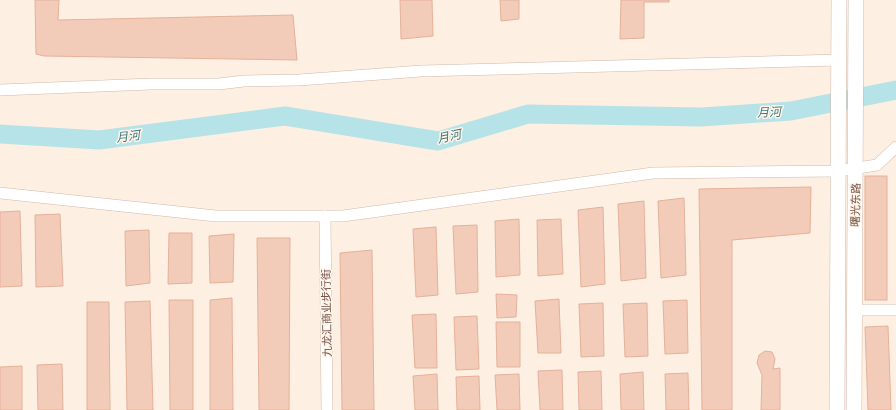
<svg xmlns="http://www.w3.org/2000/svg" width="896" height="410" font-family="Manrope,'Noto Sans SC',sans-serif">
  <style>
    .lines { fill: none; stroke-linecap: round; stroke-linejoin: round }
    .river { stroke: #b6e3e7; stroke-width: 19 }
    .building { fill: #f3cbb9; stroke: #e6b099 }
    .street-casing { stroke: #d0b9ab; stroke-width: 12 }
    .secondary-casing { stroke: #d3b8a8; stroke-width: 16 }
    .street { stroke: #fff; stroke-width: 11 }
    .secondary { stroke: #fff; stroke-width: 15 }
    .labels { text-anchor: middle; dominant-baseline: central; stroke-width: 3; stroke-linejoin: round; paint-order: stroke }
    .street-label { font-size: 11px; fill: #755448; stroke: #fff4e9 }
    .water-label { font-size: 12px; font-style: italic; fill: #3b767b; stroke: #fff4e9 }
  </style>
  <rect width="100%" height="100%" fill="#fdf0e2"/>
  <g class="lines">
    <polyline class="river" points="0,134 99,140 285,116 438,141 528,114 701,117 791,111 896,90"/>
  </g>
  <g class="building">
    <polygon points="35,0 59,0 58,20 293,15 297,60 44,56 36,54"/>
    <polygon points="400,0 432,0 433,36 401,39"/>
    <polygon points="500,0 519,0 519,19 501,21"/>
    <polygon points="621,0 669,0 669,2 644,2 644,38 620,39"/>
    <rect x="865" y="176" width="22" height="124"/>
    <polygon points="811,187 810,233 732,240 732,410 702,410 699,189"/>
    <polygon points="684,198 686,275 661,278 658,201"/>
    <polygon points="644,201 646,278 621,281 618,204"/>
    <polygon points="603,207 605,284 581,287 578,210"/>
    <polygon points="20,211 22,286 0,287 0,212"/>
    <polygon points="60,214 63,286 36,287 35,215"/>
    <polygon points="519,219 520,275 496,277 495,221"/>
    <polygon points="561,219 563,274 538,276 537,220"/>
    <polygon points="477,225 478,292 456,294 453,226"/>
    <polygon points="436,227 438,295 416,297 413,229"/>
    <polygon points="149,230 150,283 126,286 125,231"/>
    <polygon points="169,233 192,233 192,283 168,284"/>
    <polygon points="234,234 233,282 210,283 209,236"/>
    <polygon points="257,238 290,238 289,410 259,410"/>
    <polygon points="372,250 374,410 342,410 340,253"/>
    <polygon points="496,294 517,295 516,317 497,318"/>
    <polygon points="232,298 233,410 210,410 210,300"/>
    <polygon points="559,299 561,353 538,353 535,301"/>
    <polygon points="169,300 193,300 193,410 170,410"/>
    <polygon points="687,300 688,353 665,354 663,301"/>
    <polygon points="150,301 153,410 127,410 125,302"/>
    <polygon points="87,302 109,302 110,410 87,410"/>
    <polygon points="603,303 604,356 581,357 579,304"/>
    <polygon points="647,303 648,356 625,357 623,304"/>
    <polygon points="436,314 437,368 415,368 412,315"/>
    <polygon points="477,316 479,369 456,370 454,317"/>
    <polygon points="496,322 520,322 520,367 497,367"/>
    <polygon points="888,326 891,410 868,410 865,327"/>
    <polygon points="765,351 772,352 775,359 773,369 780,368 780,410 761,410 762,375 757,363 759,355"/>
    <polygon points="62,364 63,410 38,410 37,365"/>
    <polygon points="22,366 22,410 0,410 0,367"/>
    <polygon points="562,370 563,410 540,410 538,371"/>
    <polygon points="601,371 602,410 579,410 578,372"/>
    <polygon points="643,372 644,410 621,410 620,374"/>
    <polygon points="688,373 689,410 666,410 665,374"/>
    <polygon points="437,374 438,410 415,410 413,376"/>
    <polygon points="519,374 520,410 497,410 495,375"/>
    <polygon points="479,376 480,410 457,410 456,377"/>
  </g>
  <g class="lines">
    <defs>
      <g id="street">
        <polyline points="0,90 151,84 219,84 244,81 299,80 421,71 839,60"/>
        <polyline points="0,193 216,216 343,216 653,173 838,171 877,165 896,147"/>
        <polyline points="325,216 327,410"/>
        <polyline points="854,310 896,310"/>
      </g>
      <g id="secondary">
        <polyline points="837,410 839,0"/>
        <polyline points="854,410 856,0"/>
      </g>
    </defs>
    <use href="#street" class="street-casing"/>
    <use href="#secondary" class="secondary-casing"/>
    <use href="#street" class="street"/>
    <use href="#secondary" class="secondary"/>
  </g>
  <g class="labels">
    <g class="street-label">
      <text transform="translate(855 205) rotate(-89)">曙光东路</text>
      <text transform="translate(326 313) rotate(-91)">九龙汇商业步行街</text>
    </g>
    <g class="water-label">
      <text transform="translate(769 112) rotate(-3)">月河</text>
      <text transform="translate(128 136) rotate(-7)">月河</text>
      <text transform="translate(449 136) rotate(-12)">月河</text>
    </g>
  </g>
</svg>
